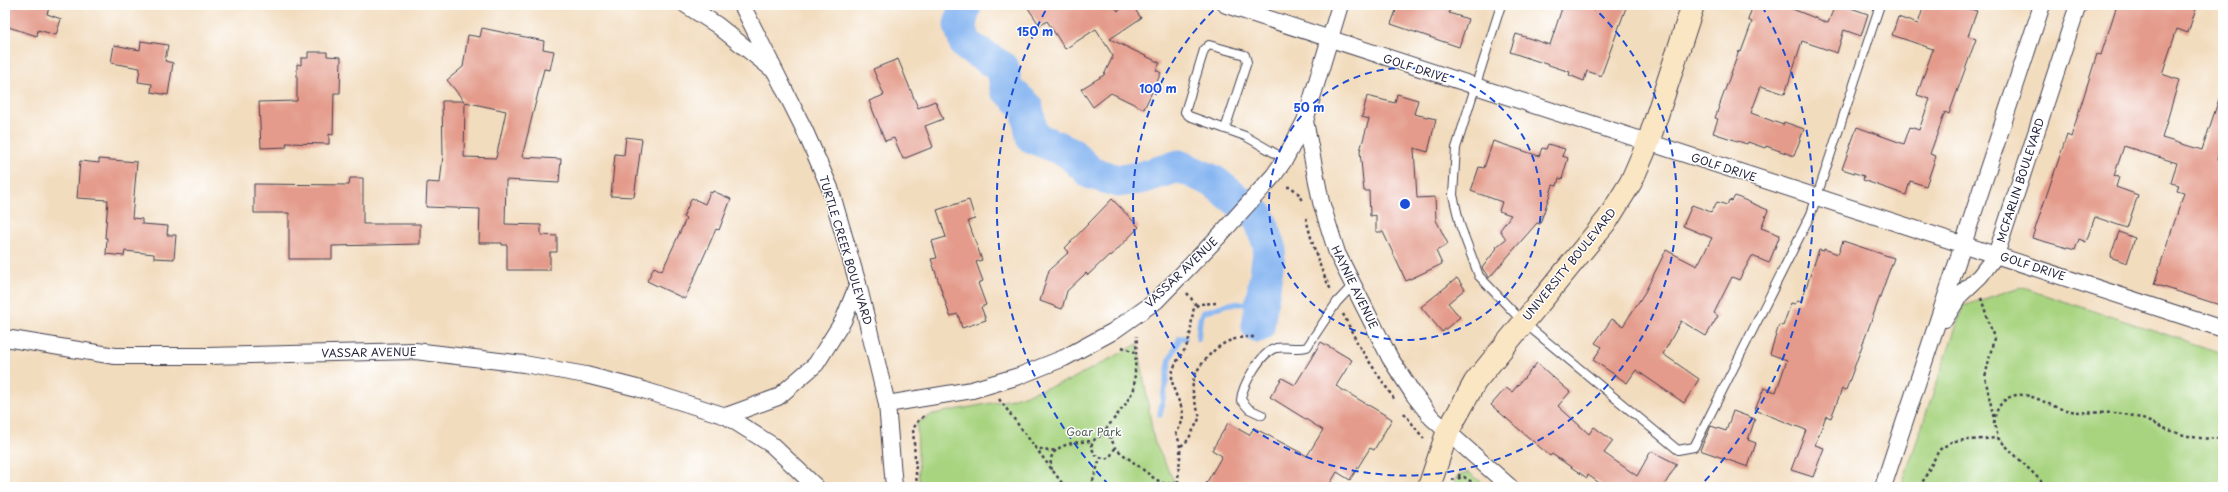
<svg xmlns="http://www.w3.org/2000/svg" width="2228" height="492" font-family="'Playpen Sans',sans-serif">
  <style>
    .green { fill: #a8d480; stroke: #657b5e }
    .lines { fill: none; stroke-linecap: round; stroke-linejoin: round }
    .stream { stroke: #86b5f1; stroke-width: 5.5 }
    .river { stroke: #86b5f1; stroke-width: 33 }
    .building { fill: #e49b8b; fill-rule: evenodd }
    .lane-casing { stroke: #413e4f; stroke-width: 10 }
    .street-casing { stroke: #413e4f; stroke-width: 18 }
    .secondary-casing { stroke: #413e4f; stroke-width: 24 }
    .path { stroke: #413e4f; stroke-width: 2.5; stroke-dasharray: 3 3; stroke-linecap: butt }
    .lane { stroke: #fff; stroke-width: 8 }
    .street { stroke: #fff; stroke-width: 16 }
    .secondary { stroke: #fbe6c4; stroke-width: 22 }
    .ring { fill: none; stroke: #1d4ed8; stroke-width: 2; stroke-dasharray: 7 5 }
    .labels { text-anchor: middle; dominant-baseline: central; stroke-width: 3; stroke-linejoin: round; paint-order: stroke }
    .street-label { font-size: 11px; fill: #22223b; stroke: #fff }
    .park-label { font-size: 11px; fill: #516053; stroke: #fff }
    .centre { fill: #1d4ed8; stroke: #fff; stroke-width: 2 }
    .ring-label { font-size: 12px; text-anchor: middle; font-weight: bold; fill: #1d4ed8; stroke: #fff; stroke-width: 3; stroke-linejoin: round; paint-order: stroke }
  </style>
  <rect width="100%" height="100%" fill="#fff"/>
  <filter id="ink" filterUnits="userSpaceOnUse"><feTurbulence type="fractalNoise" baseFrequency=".025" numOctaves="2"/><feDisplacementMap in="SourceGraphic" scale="8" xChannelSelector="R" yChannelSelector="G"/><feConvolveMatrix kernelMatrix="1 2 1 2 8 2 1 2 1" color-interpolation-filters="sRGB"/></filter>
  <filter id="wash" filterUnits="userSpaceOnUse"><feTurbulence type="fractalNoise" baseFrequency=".012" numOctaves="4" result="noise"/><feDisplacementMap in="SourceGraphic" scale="16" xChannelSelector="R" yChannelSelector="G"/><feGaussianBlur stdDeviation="0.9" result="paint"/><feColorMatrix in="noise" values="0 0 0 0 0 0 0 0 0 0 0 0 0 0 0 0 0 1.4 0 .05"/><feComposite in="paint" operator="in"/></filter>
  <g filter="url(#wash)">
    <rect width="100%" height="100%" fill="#f2dcbe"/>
    <g class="green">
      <polygon points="2020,287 2223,353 2223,487 1901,487 1963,306"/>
      <polygon points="1138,344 1154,441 1177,487 919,487 917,423 933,414 1008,400 1068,381"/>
      <polygon points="1468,472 1488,487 1453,487 1456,477"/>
    </g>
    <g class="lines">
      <g class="stream">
        <polyline points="1198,339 1200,319 1204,312 1228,304 1261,303"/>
        <polyline points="1160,415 1170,359 1180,338 1185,338"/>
      </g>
      <polyline class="river" points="965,5 960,25 966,45 1003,68 1006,88 1027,107 1032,137 1069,152 1091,173 1118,181 1140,178 1179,166 1213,181 1259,217 1270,247 1258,326"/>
    </g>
    <g id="blocks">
      <g class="building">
        <polygon points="5,5 50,5 47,14 61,19 56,35 38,30 37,36 5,26"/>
        <polygon points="1026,5 1113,5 1118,11 1127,5 1132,5 1141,18 1110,39 1160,63 1156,70 1161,73 1144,109 1111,93 1093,107 1081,89 1104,75 1113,56 1096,29 1065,49 1047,21 1040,26"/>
        <polygon points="1398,5 1452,5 1449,13 1468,19 1459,47 1391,24"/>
        <polygon points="1563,5 1627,5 1601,76 1587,71 1584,81 1569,75 1570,72 1510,52 1516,34 1550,45"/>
        <polygon points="1753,5 1782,5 1828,23 1835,5 1842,5 1868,14 1861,36 1844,30 1837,53 1802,41 1785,94 1761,86 1751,113 1783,125 1784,122 1804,129 1794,156 1766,146 1765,148 1748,142 1747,144 1713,133 1718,119 1715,118 1739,51 1741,52 1752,22 1748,20"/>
        <polygon points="1924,5 1958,5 1977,11 1968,36 1976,39 1949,114 1945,112 1930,154 1936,156 1926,186 1910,181 1906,195 1863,180 1864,176 1842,169 1857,127 1904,144 1910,127 1919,130 1930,99 1917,95 1933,49 1892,35 1898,17 1918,24"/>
        <polygon points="2117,5 2197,5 2188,33 2177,29 2162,74 2179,80 2162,138 2202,150 2220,96 2223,96 2223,141 2217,160 2223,162 2223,306 2154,284 2184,193 2177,191 2179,185 2171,183 2177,163 2124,146 2114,176 2119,177 2116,187 2138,195 2127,228 2095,217 2086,242 2079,239 2075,250 2032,238 2067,135 2071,137 2097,54 2101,55"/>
        <path d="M482 28 544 41 543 49 554 51 550 70 544 69 522 157 561 159 559 183 506 180 505 224 541 225V235L557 236V252H550V270H507V245H502V243H479L480 209 426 207 427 182 440 183 443 155 442 101H464L447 80 463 67 468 35 480 37ZM465 102 506 111 496 158 464 157Z"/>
        <polygon points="141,41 168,45 165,61 173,63 168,95 151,92 152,84 138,82 140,68 111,63 114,45 140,50"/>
        <polygon points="308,52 327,52 327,56 341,57 340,93 334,93 333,135 329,134 329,144 286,143 287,147 261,148 259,102 297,101 297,64 301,65 301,58 308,58"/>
        <polygon points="898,59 918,108 935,101 943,119 925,126 933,147 903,159 894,138 885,141 869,101 884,95 873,69"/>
        <polygon points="1397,94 1418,100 1414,114 1436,119 1428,152 1414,148 1417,198 1435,197 1436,220 1448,244 1436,251 1442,264 1406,281 1383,232 1376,232 1376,215 1370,216 1369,191 1364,191 1360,151 1369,119 1362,117 1367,96 1395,103"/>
        <polygon points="626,137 642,139 634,197 611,196 615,154 624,155"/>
        <polygon points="1493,141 1539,156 1542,148 1546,149 1548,144 1565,149 1562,156 1568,158 1562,179 1559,178 1557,186 1553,185 1540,224 1537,223 1489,278 1482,268 1497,248 1496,247 1506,239 1500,230 1511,215 1499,211 1502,202 1471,191 1479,167 1484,168"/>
        <polygon points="99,159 137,162 132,218 142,219 142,224 168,226 167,235 176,235 174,259 154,258 154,254 125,251 124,256 106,254 107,238 105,238 108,200 77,198 80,161 99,163"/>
        <polygon points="350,178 363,178 363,224 420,224 420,244 332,246 332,259 289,259 289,213 254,213 254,184 349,185"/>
        <polygon points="713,191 731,199 719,230 716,229 685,299 647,281 654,267 662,271 686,219 683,217 692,198 705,204 710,192 712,193"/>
        <polygon points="1735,196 1768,210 1761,228 1780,235 1769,263 1752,256 1739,280 1732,277 1714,313 1718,316 1706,336 1681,321 1663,354 1699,379 1684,403 1636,370 1627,383 1593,360 1602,347 1595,343 1612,319 1623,326 1645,292 1666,250 1697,266 1712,238 1683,226 1692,205 1711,212 1717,202 1727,205 1729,200 1732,201"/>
        <polygon points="1112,199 1139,227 1111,256 1109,255 1088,275 1086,273 1067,291 1062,309 1040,301 1049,270 1069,252 1065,248"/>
        <polygon points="969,200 975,219 968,221 982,260 976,262 983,281 978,283 986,305 981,307 986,320 962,328 958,314 950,316 931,259 937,258 932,241 946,237 937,210"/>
        <polygon points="2119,232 2135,238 2127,263 2110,257"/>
        <polygon points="1843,241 1894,258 1846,390 1842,389 1831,418 1826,416 1815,445 1824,448 1813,477 1791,470 1806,430 1755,410 1764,388 1776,392 1787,360 1770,354 1779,325 1783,326 1791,303 1795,304 1797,301 1801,302 1819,250 1824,251 1824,249 1838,254"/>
        <polygon points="1457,278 1465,289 1448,303 1460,317 1442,332 1421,307"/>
        <polygon points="1321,342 1352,360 1336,386 1392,419 1374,450 1370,448 1350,480 1337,472 1328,487 1204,487 1222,456 1212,450 1228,423 1249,435 1254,428 1307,456 1323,430 1270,397 1282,378 1295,385"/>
        <polygon points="1537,363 1570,392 1558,406 1589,434 1594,427 1613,441 1604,453 1637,476 1651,451 1677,464 1663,487 1605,487 1588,475 1587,478 1552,454 1550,456 1491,405 1506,388 1512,392"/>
        <polygon points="1733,411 1755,419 1748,440 1756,443 1748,467 1700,450 1711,426 1726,431"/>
      </g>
    </g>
  </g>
  <g filter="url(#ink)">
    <use href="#blocks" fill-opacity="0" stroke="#413e4f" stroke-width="1"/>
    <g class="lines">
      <defs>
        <g id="lane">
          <polyline points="1501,5 1456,148 1453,195 1460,225 1479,276 1522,321 1678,450 1694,447 1811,214 1880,5"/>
          <polyline points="1225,129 1247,62 1245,55 1209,45 1204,50 1185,112 1189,116 1245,136 1285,159"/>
          <path d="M1262 415 1249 409 1241 400C1242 386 1261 352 1276 348 1286 346 1296 350 1307 347L1337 302 1353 285"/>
        </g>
        <g id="street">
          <polyline points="686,5 717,25 772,69"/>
          <polyline points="742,5 804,129 830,188 858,284 887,404 894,487"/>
          <polyline points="1226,5 2223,329"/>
          <polyline points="1305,121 1321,202 1337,253 1390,358 1414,395 1432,418 1510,487"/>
          <polyline points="1945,319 1960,295 1980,276 1996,255 2078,5"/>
          <polyline points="5,338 115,356 207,356 415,351 524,364 586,375 637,388 726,416 772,445 816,487"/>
          <polyline points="887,404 972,390 1019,376 1064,358 1112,332 1156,301 1220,235 1274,175 1285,159 1305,121 1340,5"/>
          <polyline points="726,416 778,397 816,364 843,321 858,284"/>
          <polyline points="1883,487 2042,5"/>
        </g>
        <polyline id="secondary" points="1429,487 1447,433 1475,382 1608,219 1631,182 1648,143 1693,5"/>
      </defs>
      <use href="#lane" class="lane-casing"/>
      <use href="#street" class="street-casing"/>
      <use href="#secondary" class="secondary-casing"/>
      <g class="path">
        <polyline points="1287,187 1291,187 1298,193 1302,201"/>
        <path d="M1306 218C1312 243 1319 267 1331 290"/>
        <polyline points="1187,293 1197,306"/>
        <polyline points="1981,298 1994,338 1985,377 1998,438 2047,487"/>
        <polyline points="1343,314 1359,346 1394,399"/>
        <polyline points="1122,347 1135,352"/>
        <polyline points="999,399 1065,487"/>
        <polyline points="1404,413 1424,439"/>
        <path d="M1994 423C1995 410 2002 397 2017 395 2033 393 2050 407 2066 410 2087 415 2111 410 2133 416 2146 419 2157 426 2169 430 2187 437 2204 440 2223 438"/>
        <polyline points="1102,434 1125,405 1134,389 1137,336"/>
        <path d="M1181 446 1188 440 1200 417C1196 405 1190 391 1194 378 1196 371 1201 365 1206 359 1220 342 1235 336 1257 337"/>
        <polyline points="1034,447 1048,451 1056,450"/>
        <polyline points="1115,448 1110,457 1105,459 1095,455 1091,446 1096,437 1107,435 1111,438 1115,448 1155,479 1165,484 1178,483 1182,487"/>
        <path d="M1052 470C1044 444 1075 442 1093 441"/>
        <polyline points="1459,477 1460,471"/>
        <polyline points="1452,480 1464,477 1472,482 1475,487"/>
        <path d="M1178 483C1178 465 1184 450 1176 433 1193 409 1173 402 1172 378 1172 362 1184 355 1188 342 1192 331 1191 319 1194 308L1199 304 1216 303"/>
        <polyline points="917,487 913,429 918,421 924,416"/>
        <polyline points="1091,487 1100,458"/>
        <polyline points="1920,487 1939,450 1953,441 1998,438"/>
      </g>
      <use href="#lane" class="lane"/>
      <use href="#street" class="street"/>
      <use href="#secondary" class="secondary"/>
    </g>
  </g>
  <g class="ring">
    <circle cx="1405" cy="204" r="136"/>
    <path d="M1591 5A272 272 0 1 1 1219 5"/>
    <path d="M1109 485A408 408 0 0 1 1048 6M1762 6A408 408 0 0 1 1701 485"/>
  </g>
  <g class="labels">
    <g class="street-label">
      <text transform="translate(1416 68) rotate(18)">GOLF DRIVE</text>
      <text transform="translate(1724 167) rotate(18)">GOLF DRIVE</text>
      <text transform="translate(2020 180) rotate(-72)">MCFARLIN BOULEVARD</text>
      <text transform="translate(846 250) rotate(73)">TURTLE CREEK BOULEVARD</text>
      <text transform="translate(1569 264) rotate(-51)">UNIVERSITY BOULEVARD</text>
      <text transform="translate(2033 266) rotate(18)">GOLF DRIVE</text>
      <text transform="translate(1181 272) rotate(-44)">VASSAR AVENUE</text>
      <text transform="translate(1355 287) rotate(64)">HAYNIE AVENUE</text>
      <text transform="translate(369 352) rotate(-1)">VASSAR AVENUE</text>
    </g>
    <g class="park-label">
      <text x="1094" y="431">Goar Park</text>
    </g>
  </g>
  <circle cx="1405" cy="204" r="6" class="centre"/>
  <g class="ring-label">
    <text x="1035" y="36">150 m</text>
    <text x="1158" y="93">100 m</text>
    <text x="1309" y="112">50 m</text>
  </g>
  <rect width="2228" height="492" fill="none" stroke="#fff" stroke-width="20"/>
</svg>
